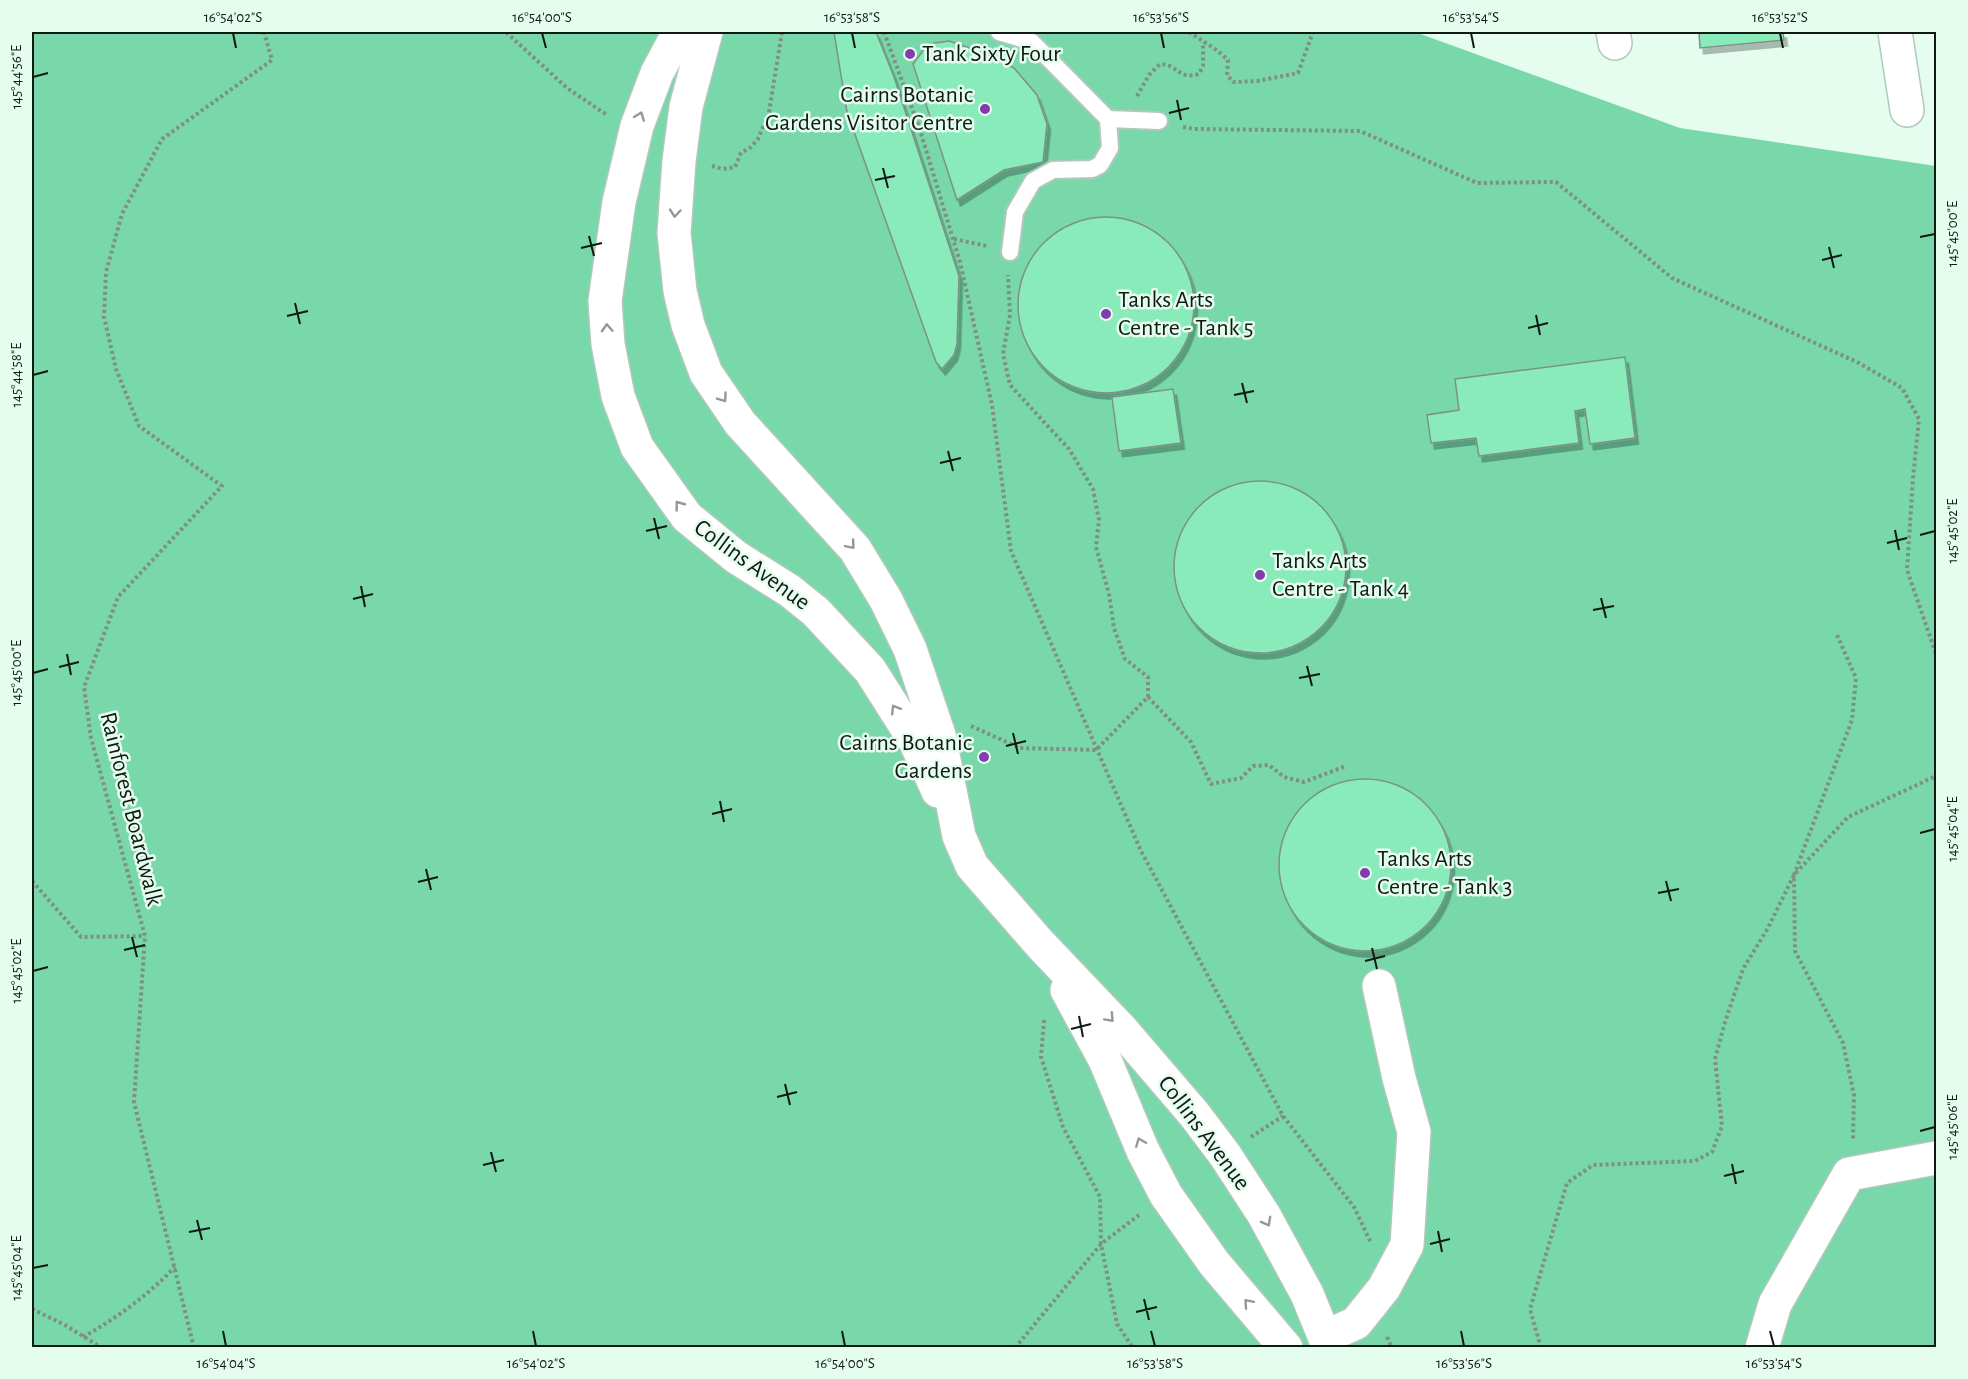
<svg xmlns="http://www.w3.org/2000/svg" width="1968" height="1379" font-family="'Alegreya Sans',sans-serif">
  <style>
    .forest { fill: #78d8a9 }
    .building { fill: #8aebba; stroke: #7c9286; stroke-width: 1.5; filter: url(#shadow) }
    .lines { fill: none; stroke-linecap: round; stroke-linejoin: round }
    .lane-casing { stroke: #b2c8bc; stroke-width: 20 }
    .street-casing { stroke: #b2c8bc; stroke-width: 36 }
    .secondary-casing { stroke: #b2c8bc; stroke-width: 36 }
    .path { stroke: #7f8f86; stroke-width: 4; stroke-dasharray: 3 3; stroke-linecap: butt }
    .lane { stroke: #fff; stroke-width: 16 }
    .street { stroke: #fff; stroke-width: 33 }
    .secondary { stroke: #fff; stroke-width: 33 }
    .oneway { stroke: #949896 }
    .ticks { fill: none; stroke: #111915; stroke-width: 2 }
    .poi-dot { fill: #843bae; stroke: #e5fdef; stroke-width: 2 }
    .labels { text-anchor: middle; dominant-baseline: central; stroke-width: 5; stroke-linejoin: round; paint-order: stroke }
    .poi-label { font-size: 24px; fill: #111915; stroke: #e5fdef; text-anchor: start }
    .street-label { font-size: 24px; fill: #111915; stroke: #e5fdef }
    .neatline { fill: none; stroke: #111915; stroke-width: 2 }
    .ticks-label { font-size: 15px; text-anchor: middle; fill: #111915 }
  </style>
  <defs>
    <filter id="shadow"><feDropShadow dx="3.5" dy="6" stdDeviation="0" flood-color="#0004"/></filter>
  </defs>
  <rect width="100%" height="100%" fill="#e5fdef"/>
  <polygon class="forest" points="32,32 1415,32 1680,128 1936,166 1936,1347 32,1347"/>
  <g class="building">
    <polygon points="834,32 876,32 894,77 959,276 957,344 954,355 942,369 936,362 847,112"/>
    <polygon points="1699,32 1783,32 1784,40 1700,48"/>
    <polygon points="949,41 984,53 1014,68 1037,95 1047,124 1043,162 1004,170 957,200 913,64 928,44"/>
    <circle cx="1106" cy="305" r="88"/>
    <polygon points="1625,357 1635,438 1590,444 1585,409 1575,411 1579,443 1479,456 1476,438 1431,443 1427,415 1459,410 1455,379"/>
    <polygon points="1173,389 1181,443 1119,451 1112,397"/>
    <circle cx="1260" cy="567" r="86"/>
    <circle cx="1365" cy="865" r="86"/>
  </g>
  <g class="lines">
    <defs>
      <g id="lane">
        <polyline points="999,32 1032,42 1108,119 1159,121"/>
        <polyline points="1010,252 1015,212 1033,181 1053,170 1092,169 1100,165 1110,148 1108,119"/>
      </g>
      <g id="street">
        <polyline points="1613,32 1615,43"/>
        <polyline points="1895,32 1907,110"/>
        <polyline points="1325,1337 1356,1323 1384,1288 1407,1245 1414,1132 1399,1078 1379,986"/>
        <polyline points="1762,1348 1775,1304 1849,1174 1936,1158"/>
      </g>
      <g id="secondary">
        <polyline points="679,32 657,73 637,126 619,202 605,301 608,344 618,396 637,447 687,517 736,557 790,591 816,612 870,670 915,741 938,791"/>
        <polyline points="706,32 686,107 679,161 674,233 680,291 688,325 706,373 740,423 855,549 886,600 910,649 939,735 959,836 972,866 1041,945 1122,1030 1194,1114 1225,1155 1264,1215 1307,1294 1329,1348"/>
        <polyline points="1067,990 1105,1060 1143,1151 1166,1195 1214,1263 1286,1348"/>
      </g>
    </defs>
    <use href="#lane" class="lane-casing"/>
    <use href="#street" class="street-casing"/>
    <use href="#secondary" class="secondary-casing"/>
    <g class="path">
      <polyline points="507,32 507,33 567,88 607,115"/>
      <polyline points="884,32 919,127 960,262 992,405 1011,551 1141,851 1283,1116 1354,1207 1371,1243"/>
      <polyline points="1189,32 1218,51 1228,60 1227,75 1233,82 1257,81 1298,73 1313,32"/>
      <path d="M1137 96 1149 75 1160 64C1180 65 1177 80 1199 74L1203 66V42"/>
      <polyline points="1183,127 1194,129 1360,131 1477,183 1556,182 1672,278 1859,363 1902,388 1919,419 1913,478 1907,570 1936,654"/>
      <polyline points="712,166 723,169 735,167 741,153 751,147 758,139 769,112 782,32"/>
      <polyline points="954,239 987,246"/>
      <polyline points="1837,635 1856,678 1852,720 1794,875 1795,951 1843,1043 1854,1095 1853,1140"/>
      <polyline points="1148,697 1191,742 1211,784 1241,778 1253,766 1269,765 1284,777 1304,782 1346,766"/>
      <polyline points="971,726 1020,748 1096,750 1148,697 1148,677 1125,659 1114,628 1109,594 1096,547 1099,520 1093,489 1069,449 1010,385 1003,354 1010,315 1008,275"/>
      <polyline points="32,881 81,937 145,936"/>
      <polyline points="1044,1020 1041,1057 1063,1127 1100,1197 1101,1244 1117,1324 1133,1348"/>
      <polyline points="1251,1137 1283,1116"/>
      <polyline points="32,1309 65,1325 102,1348"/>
      <path d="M83 1337C117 1318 148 1295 175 1267"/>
      <polyline points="1387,1337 1392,1348"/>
      <polyline points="194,1348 134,1102 145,936 91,738 84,687 118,597 222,486 139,426 116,369 104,317 106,272 122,214 162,139 272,60 264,32"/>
      <polyline points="1015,1348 1101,1244 1139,1215"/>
      <polyline points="1541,1348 1530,1309 1567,1183 1593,1165 1695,1161 1712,1152 1722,1126 1715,1059 1725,1022 1743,969 1768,928 1794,875 1848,817 1936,776"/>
    </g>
    <use href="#lane" class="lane"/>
    <use href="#street" class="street"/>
    <use href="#secondary" class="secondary"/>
  </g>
  <defs><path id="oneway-chevron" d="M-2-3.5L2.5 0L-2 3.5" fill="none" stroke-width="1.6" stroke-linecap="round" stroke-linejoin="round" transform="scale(1.5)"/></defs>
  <g class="oneway">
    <use href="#oneway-chevron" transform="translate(640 116) rotate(-69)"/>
    <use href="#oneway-chevron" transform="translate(675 213) rotate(95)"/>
    <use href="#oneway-chevron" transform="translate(607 328) rotate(-93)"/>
    <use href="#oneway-chevron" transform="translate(723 398) rotate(55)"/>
    <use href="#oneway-chevron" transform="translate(679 505) rotate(-127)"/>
    <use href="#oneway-chevron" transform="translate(851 545) rotate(50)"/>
    <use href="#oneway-chevron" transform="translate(895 709) rotate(-122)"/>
    <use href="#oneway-chevron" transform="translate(1110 1018) rotate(47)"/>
    <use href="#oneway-chevron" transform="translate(1140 1142) rotate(-112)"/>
    <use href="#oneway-chevron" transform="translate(1267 1222) rotate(61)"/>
    <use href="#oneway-chevron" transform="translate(1248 1303) rotate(-131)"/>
  </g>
  <path class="ticks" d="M233 33 236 48M542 33 546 48M852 33 855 48M1161 33 1164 48M1471 33 1474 48M1780 33 1783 48M33 77 48 73M1177 100 1181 120M1169 113 1189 108M883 168 888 188M875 180 895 176M589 236 594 256M1920 237 1935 234M1829 247 1834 268M581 248 602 243M1822 260 1842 255M295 303 300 324M1536 315 1540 335M287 316 308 311M1528 328 1548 323M33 375 48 371M1242 383 1247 403M1234 395 1254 391M948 451 953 471M940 463 961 458M654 518 659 539M1895 530 1899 550M646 531 667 526M1920 535 1935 531M1887 543 1907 538M361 586 365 607M1601 598 1606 618M353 599 373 594M1593 610 1614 606M67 654 71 675M1307 666 1312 686M59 667 79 662M33 673 48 669M1299 678 1320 674M1013 733 1018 754M1006 746 1026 741M720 801 724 822M712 814 732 809M1920 833 1935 829M426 869 431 890M1666 881 1671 901M418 882 438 877M1658 893 1679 889M132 937 137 957M1372 948 1377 969M124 950 145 945M1365 961 1385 956M33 971 48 967M1079 1016 1083 1037M1071 1029 1091 1024M785 1084 790 1105M777 1097 797 1092M1920 1131 1935 1127M491 1152 496 1172M1732 1164 1736 1184M483 1165 504 1160M1724 1176 1744 1171M197 1220 202 1240M1438 1231 1442 1252M189 1232 210 1228M1430 1244 1450 1239M33 1268 48 1265M1144 1299 1149 1320M1136 1312 1157 1307M223 1331 226 1346M533 1331 536 1346M842 1331 845 1346M1151 1331 1155 1346M1461 1331 1464 1346M1770 1331 1774 1346"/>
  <g class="poi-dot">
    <circle cx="910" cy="54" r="6"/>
    <circle cx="985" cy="109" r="6"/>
    <circle cx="1106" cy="314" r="6"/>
    <circle cx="1260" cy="575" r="6"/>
    <circle cx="984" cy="757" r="6"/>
    <circle cx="1365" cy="873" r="6"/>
  </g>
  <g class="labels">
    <g class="poi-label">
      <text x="922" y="54">Tank Sixty Four</text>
      <text x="973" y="95" text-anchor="end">Cairns Botanic<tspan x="973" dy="28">Gardens Visitor Centre</tspan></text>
      <text x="1118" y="300">Tanks Arts<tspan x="1118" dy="28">Centre - Tank 5</tspan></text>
      <text x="1272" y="561">Tanks Arts<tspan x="1272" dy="28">Centre - Tank 4</tspan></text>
      <text x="972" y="743" text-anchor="end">Cairns Botanic<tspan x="972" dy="28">Gardens</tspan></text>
      <text x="1377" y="859">Tanks Arts<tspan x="1377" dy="28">Centre - Tank 3</tspan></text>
    </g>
    <g class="street-label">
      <text transform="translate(752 565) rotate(36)">Collins Avenue</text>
      <text transform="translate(131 809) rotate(76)">Rainforest Boardwalk</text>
      <text transform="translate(1204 1133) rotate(53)">Collins Avenue</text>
    </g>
  </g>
  <rect width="1968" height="1379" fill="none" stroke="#e5fdef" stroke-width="66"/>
  <rect x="33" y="33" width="1902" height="1313" class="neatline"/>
  <g class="ticks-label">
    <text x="233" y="22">16°54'02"S</text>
    <text x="542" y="22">16°54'00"S</text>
    <text x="852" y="22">16°53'58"S</text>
    <text x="1161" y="22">16°53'56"S</text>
    <text x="1471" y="22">16°53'54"S</text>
    <text x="1780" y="22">16°53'52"S</text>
    <text transform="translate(16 77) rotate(-90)" y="5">145°44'56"E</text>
    <text transform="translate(1952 234) rotate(-90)" y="5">145°45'00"E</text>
    <text transform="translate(16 375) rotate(-90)" y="5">145°44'58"E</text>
    <text transform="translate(1952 531) rotate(-90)" y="5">145°45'02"E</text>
    <text transform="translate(16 673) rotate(-90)" y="5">145°45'00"E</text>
    <text transform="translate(1952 829) rotate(-90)" y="5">145°45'04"E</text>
    <text transform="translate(16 971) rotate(-90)" y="5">145°45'02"E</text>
    <text transform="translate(1952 1127) rotate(-90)" y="5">145°45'06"E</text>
    <text transform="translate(16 1268) rotate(-90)" y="5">145°45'04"E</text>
    <text x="226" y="1368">16°54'04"S</text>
    <text x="536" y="1368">16°54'02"S</text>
    <text x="845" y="1368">16°54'00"S</text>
    <text x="1155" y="1368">16°53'58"S</text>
    <text x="1464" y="1368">16°53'56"S</text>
    <text x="1774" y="1368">16°53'54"S</text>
  </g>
</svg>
